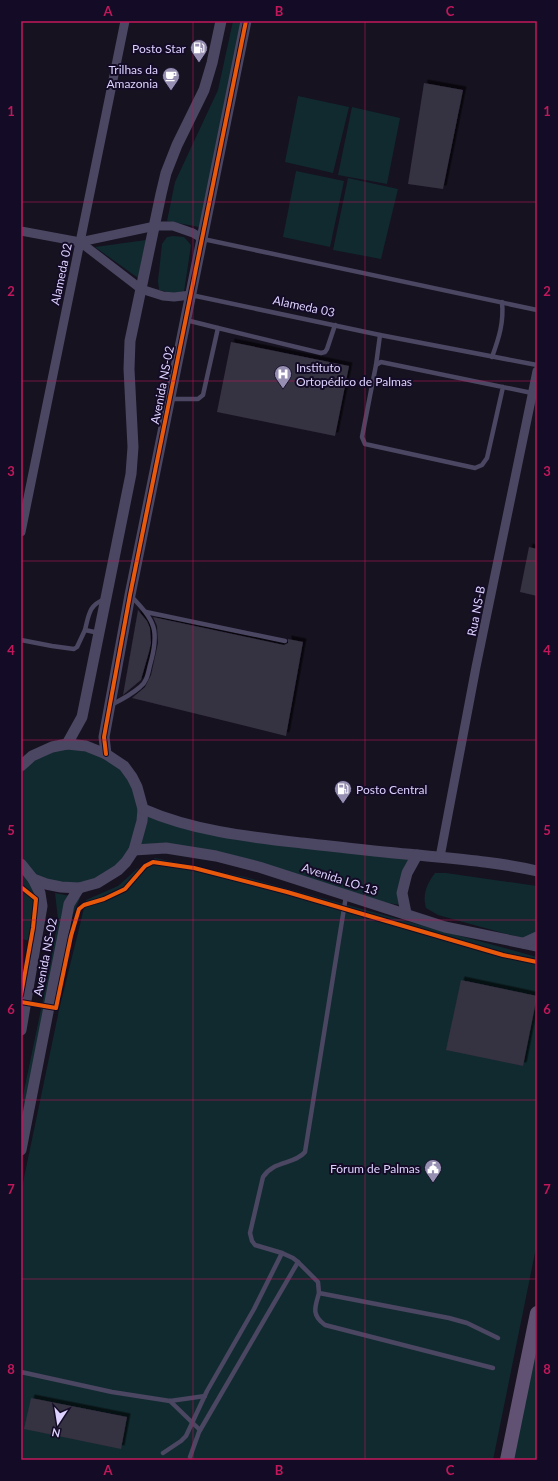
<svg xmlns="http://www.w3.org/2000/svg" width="558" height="1481" font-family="Lato,sans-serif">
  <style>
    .green { fill: #102a2f }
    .building { fill: #363042; filter: url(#shadow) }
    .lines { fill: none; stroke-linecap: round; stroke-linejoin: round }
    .service { stroke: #4b4661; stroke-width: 4.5 }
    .minor { stroke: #4b4661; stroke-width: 9 }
    .tertiary { stroke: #4b4661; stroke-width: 11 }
    .primary { stroke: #615172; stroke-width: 14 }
    .cycleway-casing { stroke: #140c26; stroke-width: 6 }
    .cycleway { stroke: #e8590c; stroke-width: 4 }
    .grid { fill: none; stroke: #c2185b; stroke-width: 1; stroke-opacity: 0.55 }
    .labels { text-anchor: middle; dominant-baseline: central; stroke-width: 4; stroke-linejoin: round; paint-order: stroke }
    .poi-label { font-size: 12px; fill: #ddd2ff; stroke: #140c26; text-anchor: end }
    .street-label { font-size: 12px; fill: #ddd2ff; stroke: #140c26 }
    .neatline { fill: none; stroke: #c2185b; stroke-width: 1.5 }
    .grid-label { font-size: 13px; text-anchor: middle; font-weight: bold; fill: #c2185b }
  </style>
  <defs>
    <filter id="shadow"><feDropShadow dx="3.5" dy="-3.5" stdDeviation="0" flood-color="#0009"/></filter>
  </defs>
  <rect width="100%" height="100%" fill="#161220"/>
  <g class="green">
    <polygon points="233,21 243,21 199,227 167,221 175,182 218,90"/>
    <polygon points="298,96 349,107 333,173 285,162"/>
    <polygon points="352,107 400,118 387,184 338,175"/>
    <polygon points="296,171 344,181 330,247 283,237"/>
    <polygon points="348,178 398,189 381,259 333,250"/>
    <polygon points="173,236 184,237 191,245 184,292 173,293 159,290 158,281 162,244 167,237"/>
    <polygon points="146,240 138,278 95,247"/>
    <polygon points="52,747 106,754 137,787 143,809 192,826 417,855 404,882 406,906 346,896 241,859 134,850 109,877 79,888 33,879 40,893 36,942 21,939 21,768"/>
    <polygon points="155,858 245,877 537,957 537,1243 493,1460 21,1460 21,1192 59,1010 86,900 118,886 137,869"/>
    <path d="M435 873H446L537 886V941H532L438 915 426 908C422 894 427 884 435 873Z"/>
    <polygon points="55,893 80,898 66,930 21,1147 21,1105 50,966 58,919"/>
    <polygon points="537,1313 537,1460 507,1460"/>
  </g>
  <g class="building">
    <polygon points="424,83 463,90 443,189 408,184"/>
    <polygon points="231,342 349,366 335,436 217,412"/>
    <polygon points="529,547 537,549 537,596 520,592"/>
    <polygon points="138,610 147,621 150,628 151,643 149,652 141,680 123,695"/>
    <polygon points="153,617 284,645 288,643 288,639 303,642 286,736 132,698 145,687 151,675 158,643 157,626"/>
    <polygon points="461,980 537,996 523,1066 446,1050"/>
    <polygon points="31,1398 127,1417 121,1449 24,1429"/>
  </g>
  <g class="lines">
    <g class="service">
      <polyline points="203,239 537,310"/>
      <polyline points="191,295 380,335 537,365"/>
      <polyline points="218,328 321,353 325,352 327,349 335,325"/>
      <path d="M492 357C499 338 504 322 502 302"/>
      <polyline points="376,365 380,335"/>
      <polyline points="503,387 487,458 482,465 475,468 365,444 362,437 376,365 381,362 532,393"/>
      <polyline points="170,399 198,399 203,395 218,328 186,320"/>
      <polyline points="146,612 285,641"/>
      <path d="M85 630C89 614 89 605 105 599"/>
      <polyline points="21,640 52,646 74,649 77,647 85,630 99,633"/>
      <path d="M111 705C121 700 132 694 140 687 147 682 148 673 150 665 160 630 155 621 131 596"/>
      <path d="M319 1293 318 1282 298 1262 293 1258 282 1253 255 1245 252 1241 250 1233 263 1177C274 1160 294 1165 305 1152L346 896"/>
      <path d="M493 1368 325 1325C311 1315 315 1307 319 1293L449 1318 467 1323 498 1338"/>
      <polyline points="21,1372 112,1392 170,1401 205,1396"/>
      <polyline points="170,1401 200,1430"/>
      <polyline points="163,1453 181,1441 186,1436 207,1391 254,1309 282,1253"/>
      <polyline points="190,1457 199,1432 298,1262"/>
    </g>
    <g class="minor">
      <polyline points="21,231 80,242 155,226 173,226 193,233 203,239"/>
      <polyline points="80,242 141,289 163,296 174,297 191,295"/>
      <polyline points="21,532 125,21"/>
      <polyline points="440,857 476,667 537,371"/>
    </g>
    <g class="tertiary">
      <polyline points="67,744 82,717 131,474 133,447 129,369 130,341 161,194 166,173 177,145 204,90 212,63 221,21"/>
      <polyline points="106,754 104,737 130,595 246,21"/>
      <polyline points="21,766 32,756 52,747 67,744 86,746 106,754 124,766 132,777 137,787 143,809 142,821 134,850 126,862 118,870 97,883 79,888 61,887 46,884 33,879 21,864"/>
      <path d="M143 809C193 831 249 837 302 843 340 847 379 852 417 855 457 859 498 862 537 871"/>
      <polyline points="134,850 166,848 216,856 259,867 445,927 537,946"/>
      <polyline points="406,913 402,893 407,873 417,855"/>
      <polyline points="524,943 537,937"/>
      <polyline points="21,1030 42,906 40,893 33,879"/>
      <polyline points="21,1150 67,915 69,904 79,888"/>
    </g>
    <polyline class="primary" points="507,1460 537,1313"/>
    <defs>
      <g id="cycleway">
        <polyline points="106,754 104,737 130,595 246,21"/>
        <polyline points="21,887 36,899 33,928 21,995"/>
        <polyline points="21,1002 56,1008 71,936 79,909 84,905 104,899 125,889 145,866 153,862 194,868 287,892 503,955 537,962"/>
      </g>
    </defs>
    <use href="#cycleway" class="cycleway-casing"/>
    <use href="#cycleway" class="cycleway"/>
  </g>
  <path class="grid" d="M193 21V1460M365 21V1460M21 202H537M21 381H537M21 561H537M21 740H537M21 920H537M21 1100H537M21 1279H537"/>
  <defs>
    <symbol id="fuel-pin" viewBox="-11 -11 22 30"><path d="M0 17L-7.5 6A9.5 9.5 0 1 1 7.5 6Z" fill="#978fb1" stroke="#140c26"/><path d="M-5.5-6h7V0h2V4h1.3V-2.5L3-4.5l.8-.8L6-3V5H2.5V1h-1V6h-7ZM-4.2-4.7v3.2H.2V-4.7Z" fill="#fff"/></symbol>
    <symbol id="cafe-pin" viewBox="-11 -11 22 30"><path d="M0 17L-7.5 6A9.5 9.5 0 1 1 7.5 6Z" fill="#978fb1" stroke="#140c26"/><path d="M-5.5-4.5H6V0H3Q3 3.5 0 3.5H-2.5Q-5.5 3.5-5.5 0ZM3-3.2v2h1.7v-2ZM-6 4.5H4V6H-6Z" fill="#fff"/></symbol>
    <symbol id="hospital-pin" viewBox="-11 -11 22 30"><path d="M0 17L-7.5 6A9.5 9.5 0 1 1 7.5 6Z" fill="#978fb1" stroke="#140c26"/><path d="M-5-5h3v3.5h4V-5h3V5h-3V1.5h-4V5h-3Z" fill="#fff"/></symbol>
    <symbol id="civic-pin" viewBox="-11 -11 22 30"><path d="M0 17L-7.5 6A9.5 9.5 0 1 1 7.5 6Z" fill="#978fb1" stroke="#140c26"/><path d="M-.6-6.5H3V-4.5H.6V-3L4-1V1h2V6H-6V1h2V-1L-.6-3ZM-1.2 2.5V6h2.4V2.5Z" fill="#fff"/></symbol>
  </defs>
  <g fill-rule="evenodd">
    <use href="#fuel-pin" x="189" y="38" width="20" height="27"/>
    <use href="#cafe-pin" x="161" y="66" width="20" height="27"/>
    <use href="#hospital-pin" x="273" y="364" width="20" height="27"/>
    <use href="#fuel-pin" x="333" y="779" width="20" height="27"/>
    <use href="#civic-pin" x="423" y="1158" width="20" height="27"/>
  </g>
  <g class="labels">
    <g class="poi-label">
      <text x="186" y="48">Posto Star</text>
      <text x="158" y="69">Trilhas da<tspan x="158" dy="14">Amazonia</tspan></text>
      <text x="296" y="367" text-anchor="start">Instituto<tspan x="296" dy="14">Ortopédico de Palmas</tspan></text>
      <text x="356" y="789" text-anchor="start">Posto Central</text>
      <text x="420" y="1168">Fórum de Palmas</text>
    </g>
    <g class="street-label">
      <text transform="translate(61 274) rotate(-78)">Alameda 02</text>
      <text transform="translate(304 306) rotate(12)">Alameda 03</text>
      <text transform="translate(162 385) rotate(-79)">Avenida NS-02</text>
      <text transform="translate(476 611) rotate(-79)">Rua NS-B</text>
      <text transform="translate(340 879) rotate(18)">Avenida LO-13</text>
      <text transform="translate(45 957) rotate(-79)">Avenida NS-02</text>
    </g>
  </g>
  <rect width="558" height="1481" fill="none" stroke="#140c26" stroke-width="44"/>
  <g transform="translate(58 1423) rotate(192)" stroke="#140c26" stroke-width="3" paint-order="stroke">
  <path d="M0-3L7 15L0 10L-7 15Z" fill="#ddd2ff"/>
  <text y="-6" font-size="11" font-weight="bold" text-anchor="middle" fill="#ddd2ff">N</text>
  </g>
  <rect x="22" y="22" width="514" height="1437" class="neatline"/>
  <g class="grid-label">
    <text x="108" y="16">A</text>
    <text x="279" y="16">B</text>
    <text x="450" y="16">C</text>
    <text x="11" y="116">1</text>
    <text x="547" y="116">1</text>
    <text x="11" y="296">2</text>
    <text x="547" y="296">2</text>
    <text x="11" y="476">3</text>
    <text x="547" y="476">3</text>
    <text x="11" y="655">4</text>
    <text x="547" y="655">4</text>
    <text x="11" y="835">5</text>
    <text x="547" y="835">5</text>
    <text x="11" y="1014">6</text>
    <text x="547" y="1014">6</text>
    <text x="11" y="1194">7</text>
    <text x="547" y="1194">7</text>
    <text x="11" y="1374">8</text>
    <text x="547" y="1374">8</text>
    <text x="108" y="1475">A</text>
    <text x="279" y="1475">B</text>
    <text x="450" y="1475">C</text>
  </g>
</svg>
